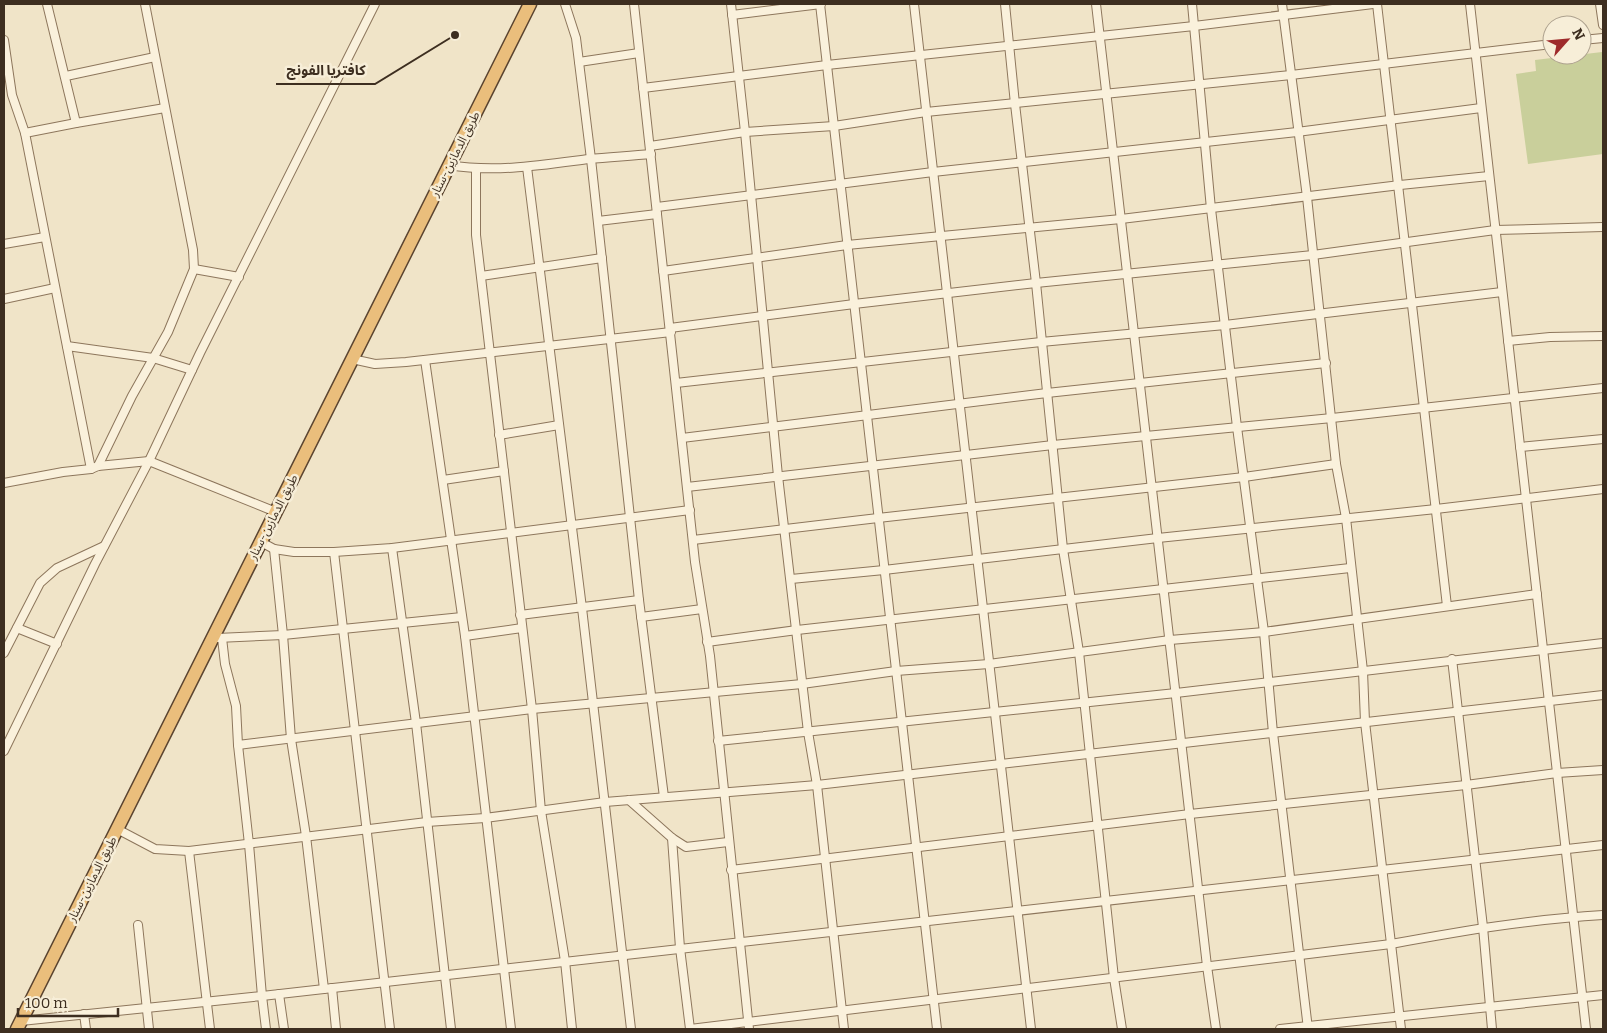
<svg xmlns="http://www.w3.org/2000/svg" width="1607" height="1033" font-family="Bitter,'Noto Sans Arabic',serif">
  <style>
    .green { fill: #c9cf9b }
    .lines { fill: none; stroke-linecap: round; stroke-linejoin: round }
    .minor-casing { stroke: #8d765c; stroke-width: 10 }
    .trunk-casing { stroke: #5b4430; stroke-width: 15 }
    .minor { stroke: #faf1dc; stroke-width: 8 }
    .trunk { stroke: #eabe7c; stroke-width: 12 }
    .labels { text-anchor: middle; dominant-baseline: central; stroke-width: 5; stroke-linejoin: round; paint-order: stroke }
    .street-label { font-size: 12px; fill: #3d2e20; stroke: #f7eed8 }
    .leader { fill: none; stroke: #3d2e20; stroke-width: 2 }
    .callout-dot { fill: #3d2e20; stroke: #f7eed8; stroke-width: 2 }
    .callout-label { font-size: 14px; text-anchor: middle; font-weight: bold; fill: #3d2e20; stroke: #f7eed8; stroke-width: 5; stroke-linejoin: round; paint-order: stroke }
  </style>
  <rect width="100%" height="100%" fill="#f0e4c8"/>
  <polygon class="green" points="1602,52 1603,154 1528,164 1516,74 1536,71 1535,60"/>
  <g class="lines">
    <defs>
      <g id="minor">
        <polyline points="47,4 76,123 165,108"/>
        <polyline points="565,4 576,38 591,159 639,600 664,797"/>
        <polyline points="634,4 695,562 710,656 749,1029"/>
        <polyline points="731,4 745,132 778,476 808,732 817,785 844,1029"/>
        <polyline points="820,4 937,1029"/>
        <polyline points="914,4 1031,1029"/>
        <polyline points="1005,4 1015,104 1036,283 1063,549 1079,652 1114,978 1122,1029"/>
        <polyline points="1096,4 1207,966 1216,1029"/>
        <polyline points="1192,4 1211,209 1237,427 1264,632 1273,733 1308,1029"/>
        <polyline points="1282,4 1307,197 1336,464 1346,518 1363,671 1365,722 1401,1029"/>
        <path d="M1377 4C1402 204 1424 405 1447 606"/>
        <polyline points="1470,4 1586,1029"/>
        <polyline points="1600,4 1603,25"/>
        <polyline points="732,15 821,4"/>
        <polyline points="4,40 12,95 25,133 91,469"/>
        <polyline points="1582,40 1603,38"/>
        <polyline points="579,62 639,53"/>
        <polyline points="66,76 155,57"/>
        <polyline points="643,88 827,65 1194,26 1373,4"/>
        <polyline points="25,133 76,123"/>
        <polyline points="650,146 745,132 834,126 926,112 1291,75 1552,44"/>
        <path d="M449 165C495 173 543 165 589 159 609 157 630 156 651 154"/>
        <polyline points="527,167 582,608 631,1029"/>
        <polyline points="476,168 476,235 532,709 541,811 565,961 572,1029"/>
        <polyline points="657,207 933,172 1297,132 1481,108"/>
        <polyline points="598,221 657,214"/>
        <polyline points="4,244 45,237"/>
        <polyline points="194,269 239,277"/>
        <polyline points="663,271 847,245 1121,219 1400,185 1489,176"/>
        <polyline points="481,276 602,258"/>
        <polyline points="4,299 55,288"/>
        <polyline points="670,328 854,304 1036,283 1313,255 1495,230 1603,227"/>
        <polyline points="1508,341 1550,337 1603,336"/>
        <polyline points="67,346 153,358 192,370"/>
        <polyline points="352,359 375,364 406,362 671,332"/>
        <polyline points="425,360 465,636 511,1029"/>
        <polyline points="676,383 1041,342 1225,325 1502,292"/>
        <polyline points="499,435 559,425"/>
        <polyline points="682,438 1047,393 1326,363"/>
        <polyline points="1520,447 1603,439"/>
        <polyline points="98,466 132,396 168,332 194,269 193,250 145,4"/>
        <polyline points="443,480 504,471"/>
        <polyline points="4,483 63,472 91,469 98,466 149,461 276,512"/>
        <polyline points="687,487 1053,445 1332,418 1603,388"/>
        <polyline points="693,540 878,518 1244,477 1336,464"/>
        <polyline points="261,542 274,549 294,552 334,552 392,548 690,510"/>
        <polyline points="392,548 416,723 451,1029"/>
        <polyline points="274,549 283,635 291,739 306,836 324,989"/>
        <polyline points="334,552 390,1029"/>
        <polyline points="791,579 884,570 1158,538 1436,509 1603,489"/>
        <polyline points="520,615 639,600"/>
        <polyline points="641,617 702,609"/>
        <polyline points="17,628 57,644"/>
        <polyline points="465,636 522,628"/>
        <polyline points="217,638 283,635 462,617"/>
        <polyline points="222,638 225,664 236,706 238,745 249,844 262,996 266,1029"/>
        <polyline points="707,642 797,630 1350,568"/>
        <polyline points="4,653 40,583 57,568 104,546"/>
        <polyline points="1452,659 1483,927 1492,1029"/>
        <polyline points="718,741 1176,693 1603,643"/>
        <polyline points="238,745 532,709 802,684 896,671 989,664 1170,640 1264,632 1537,594"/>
        <polyline points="4,751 95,564 149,461 200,353 375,4"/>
        <polyline points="629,800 672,838 686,847 728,842"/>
        <polyline points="117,829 155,849 189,851 427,822 485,818 605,802 817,785 1603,695"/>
        <polyline points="672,838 680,948 690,1029"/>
        <polyline points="189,851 210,1029"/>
        <polyline points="731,870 1190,814 1466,785 1557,773 1603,770"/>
        <polyline points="138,925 149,1029"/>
        <polyline points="332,988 336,1029"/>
        <polyline points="279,994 284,1029"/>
        <polyline points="84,1014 86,1029"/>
        <polyline points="21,1021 262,996 1603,845"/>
        <path d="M690 1029 1391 944C1462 931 1532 919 1603 915"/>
        <polyline points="1280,1029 1603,995"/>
      </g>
      <polyline id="trunk" points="17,1029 530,4"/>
    </defs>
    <use href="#minor" class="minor-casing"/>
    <use href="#trunk" class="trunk-casing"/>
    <use href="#minor" class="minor"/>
    <use href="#trunk" class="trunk"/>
  </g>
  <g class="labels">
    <g class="street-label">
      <text transform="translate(455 154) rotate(-63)">طريق الدمازين-سنار</text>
      <text transform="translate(273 517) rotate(-63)">طريق الدمازين-سنار</text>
      <text transform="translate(92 879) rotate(-63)">طريق الدمازين-سنار</text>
    </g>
  </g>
  <path class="leader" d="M455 35L375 84H276"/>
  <circle class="callout-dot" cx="455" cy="35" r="5"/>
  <g class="callout-label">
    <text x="326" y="75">كافتريا الفونج</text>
  </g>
  <rect width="1607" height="1033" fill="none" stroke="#3d2e20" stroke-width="10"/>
  <g transform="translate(1567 40) rotate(63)"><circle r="24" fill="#f7eed8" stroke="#ada18e"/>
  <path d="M0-4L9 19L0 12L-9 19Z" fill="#9e2a2b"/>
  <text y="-8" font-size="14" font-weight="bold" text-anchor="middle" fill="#3d2e20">N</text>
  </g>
  <path d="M18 1008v8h100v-8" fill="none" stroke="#3d2e20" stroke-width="2.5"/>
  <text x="25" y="1008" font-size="15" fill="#3d2e20" stroke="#f7eed8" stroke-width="4" paint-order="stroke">100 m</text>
</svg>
